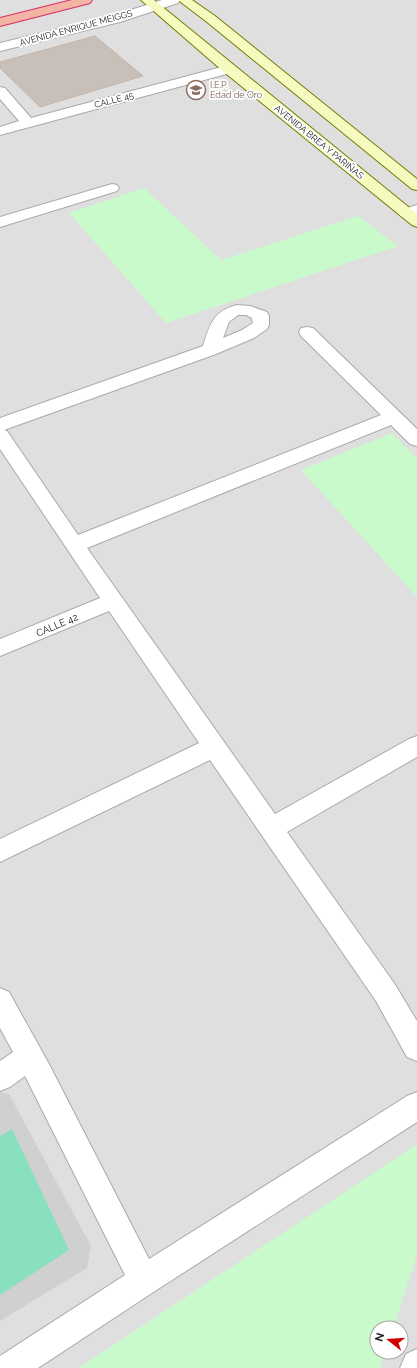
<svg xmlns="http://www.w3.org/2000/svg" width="417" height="1368" font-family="Raleway,sans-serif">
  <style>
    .residential { fill: #e0dfdf; fill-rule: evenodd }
    .religious { fill: #d0d0d0 }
    .park { fill: #c8facc }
    .pitch { fill: #88e0be }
    .building { fill: #c7bfb8; stroke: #c4b6ab }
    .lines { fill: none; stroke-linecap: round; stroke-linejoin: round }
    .minor-casing { stroke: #a9a9a9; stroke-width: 2 }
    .secondary-casing { stroke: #707d05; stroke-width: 2 }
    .trunk-casing { stroke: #dc2a67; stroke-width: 2 }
    .minor { fill: #fff; fill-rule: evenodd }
    .secondary { fill: #f7fabf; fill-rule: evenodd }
    .trunk { fill: #f2b4a3; fill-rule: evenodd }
    .labels { text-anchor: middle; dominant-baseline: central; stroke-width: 3.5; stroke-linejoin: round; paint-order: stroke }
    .far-street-label { font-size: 9px; fill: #222; stroke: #fff }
    .far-education-label { font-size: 9px; fill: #785e54; stroke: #fff; text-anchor: start }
    .street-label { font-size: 10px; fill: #222; stroke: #fff }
  </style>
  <rect width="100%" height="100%" fill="#f2efe9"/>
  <path class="residential" d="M0 0H417V1368H0ZM377 1328H401V1352H377Z"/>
  <polygon class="religious" points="0,1092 9,1094 91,1246 87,1268 0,1321"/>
  <g class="park">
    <polygon points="144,188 221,260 358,216 398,246 166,323 69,213"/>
    <polygon points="392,433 417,459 417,597 301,470"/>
    <polygon points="417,1144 417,1255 393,1328 377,1328 377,1352 385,1352 380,1368 79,1368"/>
  </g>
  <polygon class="pitch" points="12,1129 69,1250 0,1295 0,1136"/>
  <polygon class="building" points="95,36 143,76 40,107 0,68 0,62"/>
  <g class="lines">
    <defs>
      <g id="minor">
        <polygon points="162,0 180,0 178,3 120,22 0,51 0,43 112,16"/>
        <polygon points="229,65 234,66 236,69 234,72 0,135 0,127 19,121 0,99 0,87 5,88 31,118"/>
        <polygon points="112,184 117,185 119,188 117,191 0,227 0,217"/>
        <polygon points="417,205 417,215 406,218 401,216 398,213 401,210"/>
        <path d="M237 305 250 306 267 312 269 316V325L267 329 254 338 216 354 4 430 7 431 78 535 381 415 301 336 299 332 301 328 307 327 313 328 417 429V446L410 444 391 425 87 548 275 814 409 739 417 736V757L287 832 394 983 417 1021V1061L407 1057 376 1001 210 760 0 862V839L199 743 109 611 0 656V639L100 598 0 449V418L203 346C210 324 213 311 237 305ZM238 315H246L252 318 253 323 242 330 223 338 229 322Z"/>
        <polygon points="0,988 9,992 49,1064 149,1259 407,1096 417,1092 417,1122 155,1291 38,1368 0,1368 0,1356 125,1275 25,1076 10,1087 0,1091 0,1061 13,1052 0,1028"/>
        <polygon points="417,1349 417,1368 400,1368 406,1354"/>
      </g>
      <g id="secondary">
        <polygon points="141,0 154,0 417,214 417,227 412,225 224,72"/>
        <polygon points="178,0 192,0 215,16 417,179 417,190 412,189 207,22"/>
      </g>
      <polygon id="trunk" points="72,0 92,0 90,3 0,26 0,18"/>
    </defs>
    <use href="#minor" class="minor-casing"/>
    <use href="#secondary" class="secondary-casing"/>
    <use href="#trunk" class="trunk-casing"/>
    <use href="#minor" class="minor"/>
    <use href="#secondary" class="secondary"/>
    <use href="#trunk" class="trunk"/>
  </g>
  <defs>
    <symbol id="school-ring" viewBox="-11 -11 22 22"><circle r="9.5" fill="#fff" stroke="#8d6e63" stroke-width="1.5"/><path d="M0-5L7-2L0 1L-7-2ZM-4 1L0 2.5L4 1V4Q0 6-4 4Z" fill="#8d6e63"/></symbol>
  </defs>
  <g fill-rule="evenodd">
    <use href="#school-ring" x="185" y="79" width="22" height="22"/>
  </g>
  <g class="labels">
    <g class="far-street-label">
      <text transform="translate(76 28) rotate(-15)">AVENIDA ENRIQUE MEIGGS</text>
      <text transform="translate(114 100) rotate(-15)">CALLE 45</text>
      <text transform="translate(319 142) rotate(39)">AVENIDA BREA Y PARIÑAS</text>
    </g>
    <g class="far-education-label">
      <text x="210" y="85">I.E.P.<tspan x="210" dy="10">Edad de Oro</tspan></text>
    </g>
    <g class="street-label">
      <text transform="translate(57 625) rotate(-23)">CALLE 42</text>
    </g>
  </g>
  <g transform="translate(389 1340) rotate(287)"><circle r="19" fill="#ffffff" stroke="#a7a7a7"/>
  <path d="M0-3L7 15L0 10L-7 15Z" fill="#d40000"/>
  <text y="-6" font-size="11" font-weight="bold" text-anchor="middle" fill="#222222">N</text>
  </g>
</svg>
